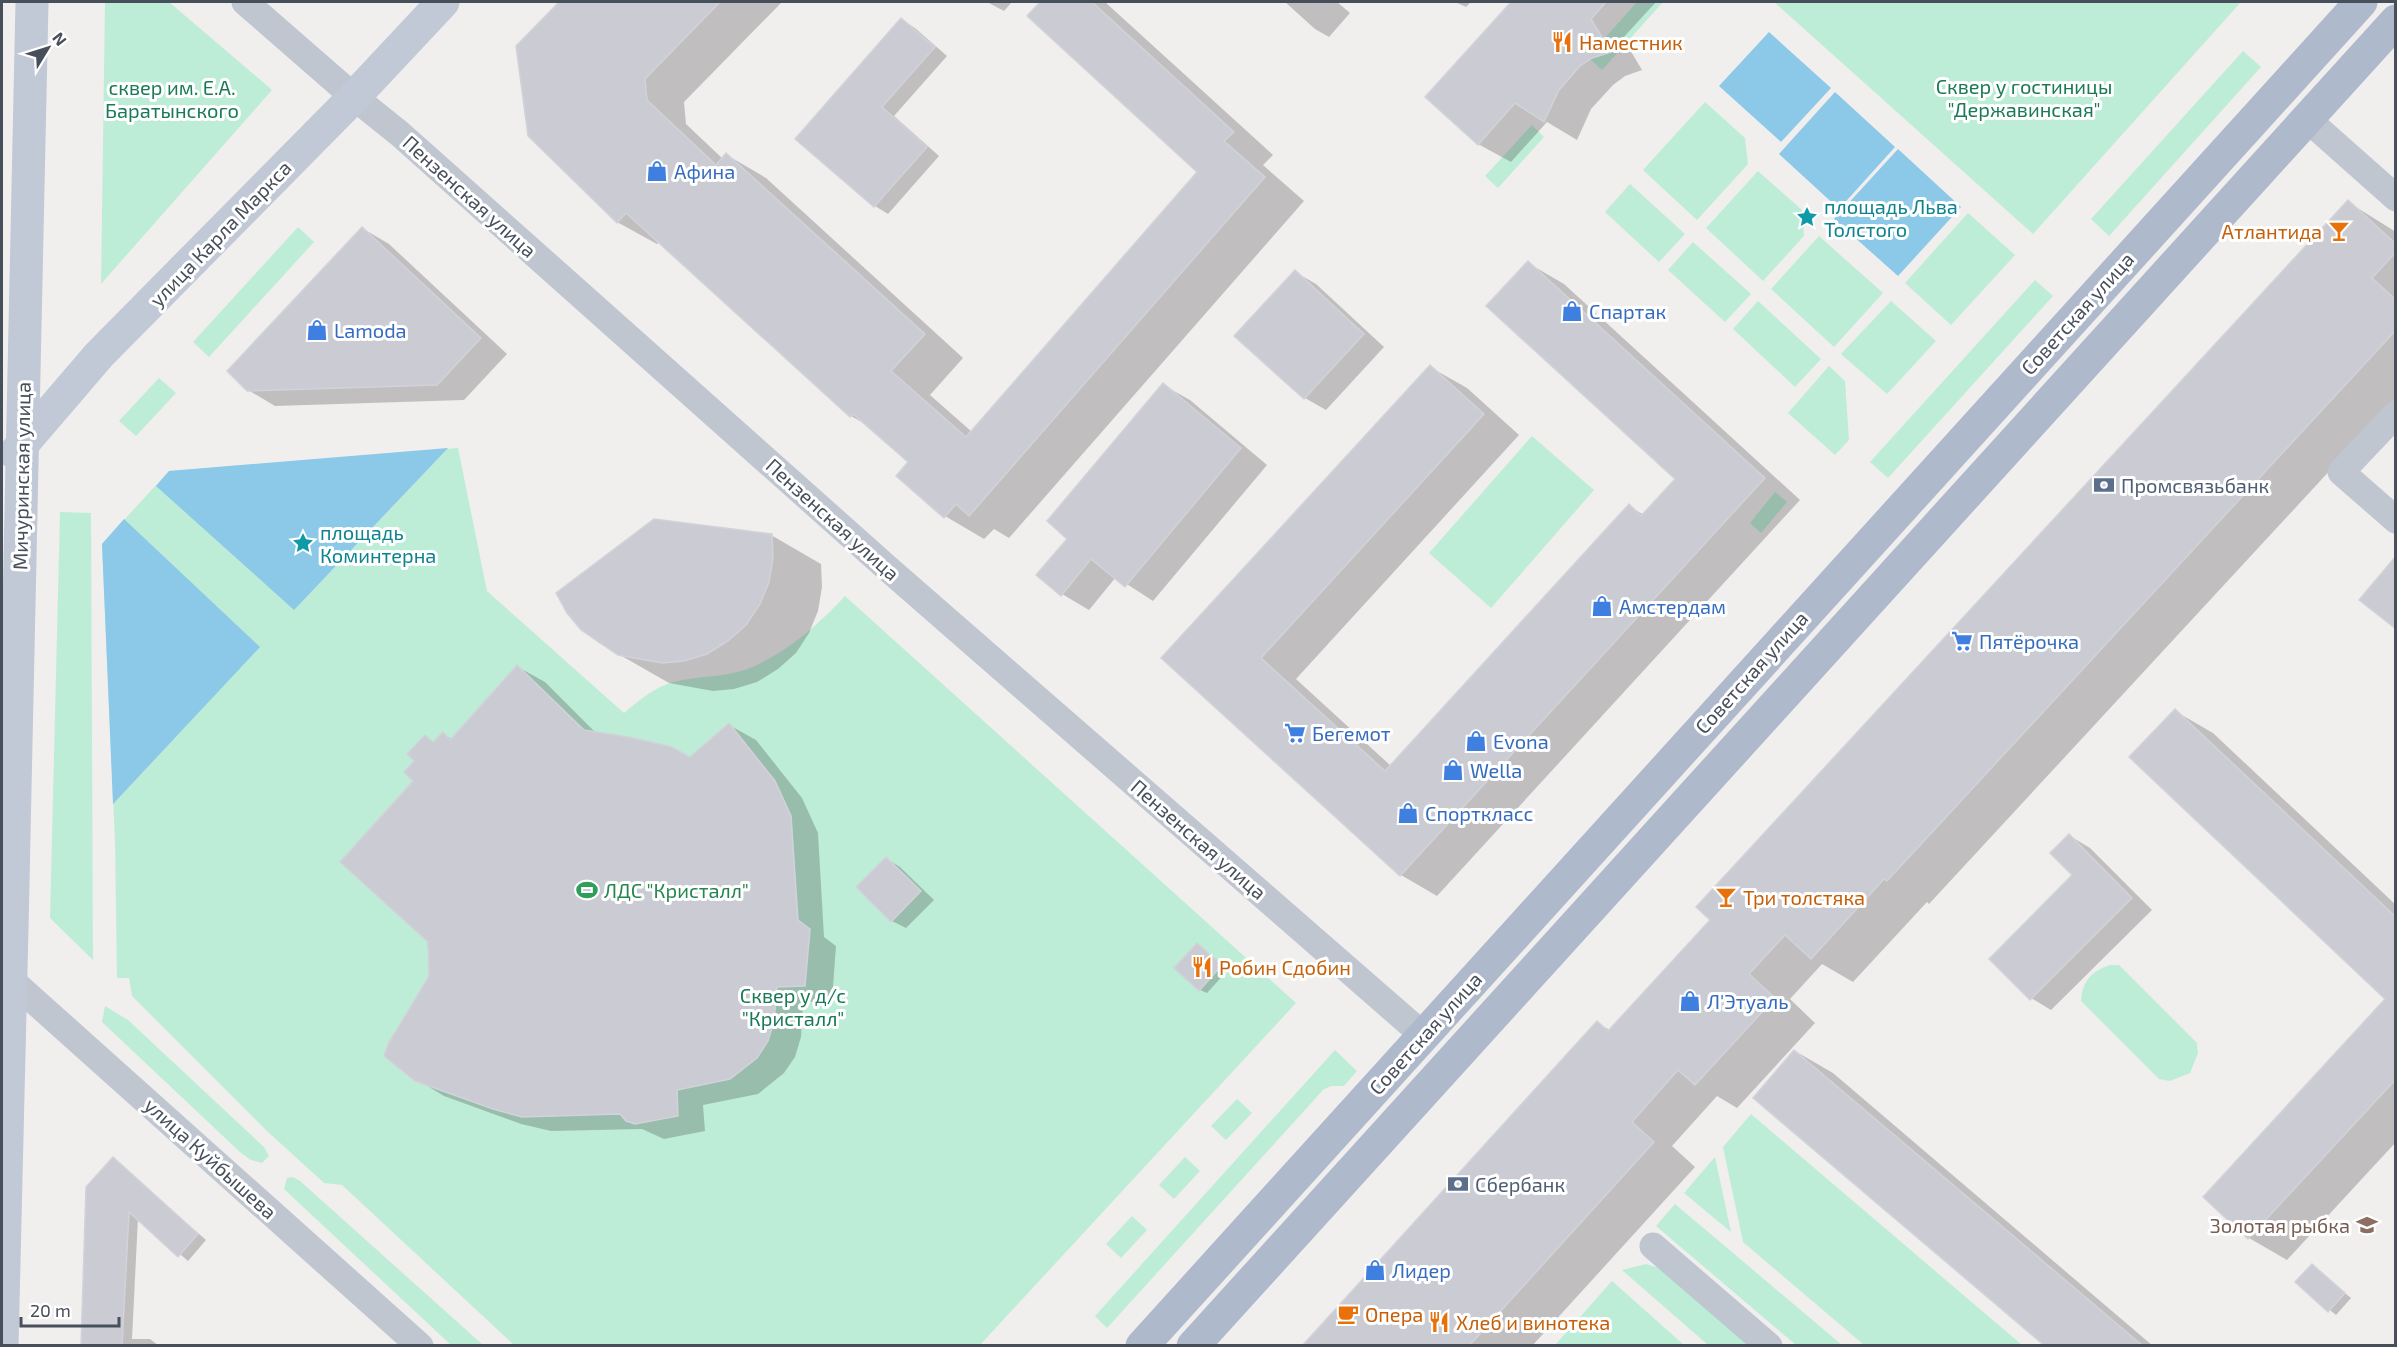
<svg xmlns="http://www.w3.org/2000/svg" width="2397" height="1347" font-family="'Exo 2',sans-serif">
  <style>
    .green { fill: #beedd7 }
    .water { fill: #8cc8e8 }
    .shadow { fill: #0003 }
    .building { fill: #cbccd3; stroke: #d2d3d9; stroke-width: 1.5 }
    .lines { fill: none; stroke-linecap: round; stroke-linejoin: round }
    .minor { stroke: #bfc6d0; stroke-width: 27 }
    .secondary { stroke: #c1c8d6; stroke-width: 33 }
    .primary { stroke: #afb9cc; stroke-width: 33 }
    .labels { text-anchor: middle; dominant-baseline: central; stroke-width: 6; stroke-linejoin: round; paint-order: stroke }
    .food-label { font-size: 20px; fill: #c56008; stroke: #fff; text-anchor: start }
    .park-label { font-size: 20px; fill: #1a7957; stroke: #fff }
    .shop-label { font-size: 20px; fill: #366cbe; stroke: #fff; text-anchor: start }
    .street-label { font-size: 20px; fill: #474f5b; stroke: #fff }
    .culture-label { font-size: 20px; fill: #0d838f; stroke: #fff; text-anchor: start }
    .service-label { font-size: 20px; fill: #4e5e75; stroke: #fff; text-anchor: start }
    .leisure-label { font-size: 20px; fill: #27864d; stroke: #fff; text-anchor: start }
    .education-label { font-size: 20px; fill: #785e54; stroke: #fff; text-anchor: end }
  </style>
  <rect width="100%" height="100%" fill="#f1eeee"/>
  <g class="green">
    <polygon points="105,2 169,2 272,90 101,284"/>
    <polygon points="1637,2 1663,2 1602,70 1588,57"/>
    <polygon points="1774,2 2241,2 2033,234"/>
    <polygon points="2243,51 2261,67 2109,236 2091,219"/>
    <polygon points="1705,102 1745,138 1748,164 1697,220 1643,170"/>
    <polygon points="1532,125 1544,137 1498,188 1485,176"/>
    <polygon points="1758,171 1802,210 1804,236 1763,281 1706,228"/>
    <polygon points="1630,184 1685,234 1659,262 1605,212"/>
    <polygon points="1968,213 2015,255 1951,325 1905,283"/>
    <polygon points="298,227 314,242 209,357 193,342"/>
    <polygon points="1819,236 1883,293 1834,347 1771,289"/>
    <polygon points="1693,242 1751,294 1725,322 1668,270"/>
    <polygon points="2035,280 2053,296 1888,478 1870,462"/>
    <polygon points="1758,301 1821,359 1795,387 1733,329"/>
    <polygon points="1891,301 1936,341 1887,394 1841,354"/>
    <polygon points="1829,366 1845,381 1849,440 1835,455 1788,413"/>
    <polygon points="159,378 176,393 136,436 119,421"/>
    <polygon points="1532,436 1594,490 1491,608 1429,553"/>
    <path d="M458 448 487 591 624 713C638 701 656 686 674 682 701 675 730 678 755 666 790 650 820 623 845 596L1296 1003 980 1345H514L342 1185 324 1183 267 1131 132 996 129 978H117L115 841 102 544 169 471Z"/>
    <polygon points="1775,492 1787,502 1761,533 1750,523"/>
    <polygon points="60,512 91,513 93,960 50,918"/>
    <path d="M2110 965H2119L2197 1043 2198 1053 2190 1073 2170 1081 2159 1079 2081 1001C2082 982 2091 971 2110 965Z"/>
    <polygon points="105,1006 128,1020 264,1147 269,1156 262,1163 251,1160 241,1153 102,1022"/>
    <polygon points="1335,1050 1357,1071 1344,1086 1331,1086 1323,1090 1107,1328 1095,1316"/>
    <polygon points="1237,1099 1252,1113 1226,1140 1211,1126"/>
    <polygon points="1751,1114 2022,1345 1864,1345 1743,1242 1723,1147"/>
    <polygon points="1185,1157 1200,1171 1174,1199 1159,1185"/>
    <polygon points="1715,1157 1731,1232 1684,1193"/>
    <polygon points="293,1177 300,1181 483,1345 451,1345 284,1189 287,1178"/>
    <polygon points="1675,1204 1842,1345 1796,1345 1656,1226"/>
    <polygon points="1132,1216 1147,1230 1121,1258 1106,1244"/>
    <polygon points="1646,1264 1662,1269 1748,1345 1708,1345 1622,1270"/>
    <polygon points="1612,1281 1684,1345 1555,1345"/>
  </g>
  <g class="water">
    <polygon points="1769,32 1831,88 1781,142 1719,86"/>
    <polygon points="1835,92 1895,147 1839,209 1779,154"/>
    <polygon points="1898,149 1961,207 1898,276 1834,219"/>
    <polygon points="448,448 294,610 156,486 169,471"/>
    <polygon points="124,519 260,647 113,804 102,544"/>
  </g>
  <g class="shadow">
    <polygon points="561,2 782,2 684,102 686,124 723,159 727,155 766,178 963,358 930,395 972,432 1200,172 1029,16 1042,2 1105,2 1273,155 1263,165 1304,201 1009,538 994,529 984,539 945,516 910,462 867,425 851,416 660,241 657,244 617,222 518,46"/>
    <polygon points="987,2 1012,2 1004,11"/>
    <polygon points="1285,2 1337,2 1350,13 1329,37 1315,29"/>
    <polygon points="1455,2 1471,2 1466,7"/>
    <polygon points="1513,2 1656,2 1623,38 1642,70 1625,76 1613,85 1591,109 1577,140 1547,122 1511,162 1478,144 1427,97"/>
    <polygon points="902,20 915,28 947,56 894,116 939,156 888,214 875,206 798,139"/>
    <polygon points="2348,202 2396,232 2396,399 1929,904 1927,902 1853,982 1822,964 1790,999 1815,1023 1737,1108 1717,1096 1672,1146 1695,1167 1532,1346 1304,1346 1597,1023 1610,1030 1712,920"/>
    <polygon points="362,228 389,244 507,354 464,400 275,406 248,390"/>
    <polygon points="1528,263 1564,284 1800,500 1437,896 1401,875 1164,658 1430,367 1467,388 1519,435 1296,679 1391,766 1629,506 1644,515 1677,479"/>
    <polygon points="1295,272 1316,284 1384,347 1326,410 1305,398 1237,335"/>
    <polygon points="1163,385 1190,400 1267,465 1153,601 1116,577 1089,610 1062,594 1069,538"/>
    <polygon points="771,535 821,564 822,587 818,611 809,633 796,653 778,669 757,682 734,689 713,691 669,683 599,643 582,629"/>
    <polygon points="518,667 545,682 597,734 690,759 729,725 756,740 802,798 818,833 824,937 836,946 832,1001 803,1002 801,1037 795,1057 784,1073 758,1094 703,1105 705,1131 664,1139 642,1129 551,1131 521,1124 444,1096 416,1079 430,977 415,781 416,761 425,737 435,743 443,734 452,739"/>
    <polygon points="2175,711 2213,733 2396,905 2396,1005"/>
    <polygon points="2070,836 2090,848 2152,910 2051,1010 2031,998 2074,875"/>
    <polygon points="887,859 900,867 934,900 906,928 892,921"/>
    <polygon points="1198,945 1228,970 1207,993 1200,990"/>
    <polygon points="2396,1014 2396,1142 2287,1260 2249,1238"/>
    <polygon points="1795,1051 1833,1073 2153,1346 2047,1346"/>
    <polygon points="113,1159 206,1240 188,1261 138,1218 132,1339 150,1339 159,1346 82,1346"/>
    <polygon points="2312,1266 2351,1298 2336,1315 2297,1282"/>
  </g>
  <g class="building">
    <polygon points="559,2 720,2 645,79 647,100 716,165 726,153 925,334 891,371 966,437 1197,172 1027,16 1040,2 1092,2 1234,132 1224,141 1265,177 969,516 956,504 944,518 896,476 908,462 853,414 850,417 626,213 617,223 528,136 516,46"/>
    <polygon points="1511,2 1606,2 1591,19 1611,52 1592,58 1580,66 1559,90 1544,122 1515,103 1478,145 1425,97"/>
    <polygon points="901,18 935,47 882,107 927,147 874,207 795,139"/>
    <polygon points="2348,200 2396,244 2396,252 2372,278 2396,300 2396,330 1887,881 1884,879 1811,959 1785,935 1749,974 1775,998 1695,1085 1678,1070 1632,1122 1654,1142 1469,1346 1302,1346 1597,1021 1608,1031 1710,920 1696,907"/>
    <polygon points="362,227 481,338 437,385 247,391 227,371"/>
    <polygon points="1528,261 1765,478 1400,876 1161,658 1430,365 1484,414 1261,658 1385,771 1629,504 1641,516 1675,479 1486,306"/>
    <polygon points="1295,270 1364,334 1304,399 1234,336"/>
    <polygon points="1163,383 1241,448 1125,587 1091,559 1061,596 1036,575 1067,539 1047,521"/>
    <polygon points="654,519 772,534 773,558 769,582 760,604 746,625 728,641 707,654 684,661 662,663 618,655 581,630 567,613 556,593"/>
    <polygon points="2396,556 2396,629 2359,600"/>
    <polygon points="517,665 584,730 629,737 672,747 690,757 729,723 775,781 791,816 798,920 810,929 805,986 777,987 774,1021 768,1041 757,1058 730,1079 677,1090 678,1116 635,1124 626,1121 620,1114 522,1117 493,1109 415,1081 384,1056 388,1044 429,976 428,942 340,862 413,781 404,772 414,761 407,754 425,735 433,742 443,732 450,740"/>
    <polygon points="2175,709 2396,917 2396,1079 2248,1239 2203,1197 2385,999 2129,757"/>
    <polygon points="2069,834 2132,898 2030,1000 1989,959 2072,875 2050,853"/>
    <polygon points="886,857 921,891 891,922 856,887"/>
    <polygon points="1197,943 1222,965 1199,991 1174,968"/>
    <polygon points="1794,1050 2143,1346 2045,1346 1753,1098"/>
    <polygon points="113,1157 198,1234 178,1257 129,1212 122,1346 81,1346 86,1187"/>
    <polygon points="2312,1264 2345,1293 2328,1312 2295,1282"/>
  </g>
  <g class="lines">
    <g class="minor">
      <polyline points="245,2 354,97 400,134 886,567 1423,1035"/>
      <polyline points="2307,119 2396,198"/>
      <polyline points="2396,414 2341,472 2396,520"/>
      <polyline points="2,972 420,1346"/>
      <polyline points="1653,1246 1769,1346"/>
    </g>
    <g class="secondary">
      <polyline points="15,453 99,355 354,97 443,2"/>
      <path d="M2 1346C14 898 21 449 32 2"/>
    </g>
    <g class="primary">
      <polyline points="1142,1346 2361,2"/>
      <polyline points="1193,1346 2396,21"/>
    </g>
  </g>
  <defs>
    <symbol id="restaurant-bare" viewBox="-9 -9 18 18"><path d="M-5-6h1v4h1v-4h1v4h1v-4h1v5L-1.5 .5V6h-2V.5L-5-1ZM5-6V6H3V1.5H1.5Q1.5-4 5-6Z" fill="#e8710a" stroke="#fff" stroke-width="2.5" paint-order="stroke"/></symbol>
    <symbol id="shop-bare" viewBox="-9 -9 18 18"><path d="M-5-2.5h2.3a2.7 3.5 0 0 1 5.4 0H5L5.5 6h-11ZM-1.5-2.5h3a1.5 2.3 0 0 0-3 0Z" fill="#3f7fe0" stroke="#fff" stroke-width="2.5" paint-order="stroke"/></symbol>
    <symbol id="sight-bare" viewBox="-9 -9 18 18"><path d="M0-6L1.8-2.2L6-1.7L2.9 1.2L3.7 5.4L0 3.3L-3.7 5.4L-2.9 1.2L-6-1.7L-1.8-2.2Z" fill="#0f9aa8" stroke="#fff" stroke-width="2.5" paint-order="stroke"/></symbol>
    <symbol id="bar-bare" viewBox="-9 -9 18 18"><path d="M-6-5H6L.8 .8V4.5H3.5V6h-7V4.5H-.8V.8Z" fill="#e8710a" stroke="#fff" stroke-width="2.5" paint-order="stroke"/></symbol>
    <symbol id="bank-bare" viewBox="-9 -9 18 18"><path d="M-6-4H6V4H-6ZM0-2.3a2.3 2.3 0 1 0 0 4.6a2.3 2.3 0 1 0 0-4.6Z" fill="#5c6f8a" stroke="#fff" stroke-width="2.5" paint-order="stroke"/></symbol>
    <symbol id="supermarket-bare" viewBox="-9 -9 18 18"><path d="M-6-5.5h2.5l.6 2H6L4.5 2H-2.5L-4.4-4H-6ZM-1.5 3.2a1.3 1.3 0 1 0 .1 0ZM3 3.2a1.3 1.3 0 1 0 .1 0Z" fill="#3f7fe0" stroke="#fff" stroke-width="2.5" paint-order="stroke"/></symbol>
    <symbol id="stadium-bare" viewBox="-9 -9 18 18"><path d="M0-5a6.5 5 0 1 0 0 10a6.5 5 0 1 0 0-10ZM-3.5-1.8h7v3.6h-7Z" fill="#2e9e5b" stroke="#fff" stroke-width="2.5" paint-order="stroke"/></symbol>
    <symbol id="school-bare" viewBox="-9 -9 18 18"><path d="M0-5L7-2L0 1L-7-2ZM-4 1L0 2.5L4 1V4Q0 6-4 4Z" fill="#8d6e63" stroke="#fff" stroke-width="2.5" paint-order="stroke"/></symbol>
    <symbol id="cafe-bare" viewBox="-9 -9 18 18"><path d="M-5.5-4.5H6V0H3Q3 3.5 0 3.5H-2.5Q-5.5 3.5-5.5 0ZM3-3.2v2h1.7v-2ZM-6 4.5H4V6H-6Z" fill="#e8710a" stroke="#fff" stroke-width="2.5" paint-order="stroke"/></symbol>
  </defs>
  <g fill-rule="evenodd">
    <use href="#restaurant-bare" x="1547" y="27" width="30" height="30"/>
    <use href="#shop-bare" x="642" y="156" width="30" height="30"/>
    <use href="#sight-bare" x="1792" y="202" width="30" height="30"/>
    <use href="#bar-bare" x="2324" y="216" width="30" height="30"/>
    <use href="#shop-bare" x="1557" y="296" width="30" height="30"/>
    <use href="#shop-bare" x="302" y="315" width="30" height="30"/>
    <use href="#bank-bare" x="2089" y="470" width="30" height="30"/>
    <use href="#sight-bare" x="288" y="528" width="30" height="30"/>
    <use href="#shop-bare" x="1587" y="591" width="30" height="30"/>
    <use href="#supermarket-bare" x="1947" y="626" width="30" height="30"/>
    <use href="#supermarket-bare" x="1280" y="718" width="30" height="30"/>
    <use href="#shop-bare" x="1461" y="726" width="30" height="30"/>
    <use href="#shop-bare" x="1438" y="755" width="30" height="30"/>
    <use href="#shop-bare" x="1393" y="798" width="30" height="30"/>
    <use href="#stadium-bare" x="572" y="875" width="30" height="30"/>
    <use href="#bar-bare" x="1711" y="882" width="30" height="30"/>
    <use href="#restaurant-bare" x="1187" y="952" width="30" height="30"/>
    <use href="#shop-bare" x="1675" y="986" width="30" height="30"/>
    <use href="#bank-bare" x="1443" y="1169" width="30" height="30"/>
    <use href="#school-bare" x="2352" y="1210" width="30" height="30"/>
    <use href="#shop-bare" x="1360" y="1255" width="30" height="30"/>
    <use href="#cafe-bare" x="1333" y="1299" width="30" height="30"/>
    <use href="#restaurant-bare" x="1424" y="1307" width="30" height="30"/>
  </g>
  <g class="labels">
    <g class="food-label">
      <text x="1579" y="42">Наместник</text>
      <text x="2322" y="231" text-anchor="end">Атлантида</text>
      <text x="1743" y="897">Три толстяка</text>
      <text x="1219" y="967">Робин Сдобин</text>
      <text x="1365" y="1314">Опера</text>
      <text x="1456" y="1322">Хлеб и винотека</text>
    </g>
    <g class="park-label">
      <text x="2024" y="86">Сквер у гостиницы<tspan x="2024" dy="23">"Державинская"</tspan></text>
      <text x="172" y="87">сквер им. Е.А.<tspan x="172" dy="23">Баратынского</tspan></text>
      <text x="793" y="995">Сквер у д/с<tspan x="793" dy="23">"Кристалл"</tspan></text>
    </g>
    <g class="shop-label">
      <text x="674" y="171">Афина</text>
      <text x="1589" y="311">Спартак</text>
      <text x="334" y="330">Lamoda</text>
      <text x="1619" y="606">Амстердам</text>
      <text x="1979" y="641">Пятёрочка</text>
      <text x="1312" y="733">Бегемот</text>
      <text x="1493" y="741">Evona</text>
      <text x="1470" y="770">Wella</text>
      <text x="1425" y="813">Спорткласс</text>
      <text x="1707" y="1001">Л'Этуаль</text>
      <text x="1392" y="1270">Лидер</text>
    </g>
    <g class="street-label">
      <text transform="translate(470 196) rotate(42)">Пензенская улица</text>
      <text transform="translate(220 233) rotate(-46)">улица Карла Маркса</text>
      <text transform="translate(2077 313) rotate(-48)">Советская улица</text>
      <text transform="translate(21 476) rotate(-89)">Мичуринская улица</text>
      <text transform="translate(833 519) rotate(42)">Пензенская улица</text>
      <text transform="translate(1751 672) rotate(-48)">Советская улица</text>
      <text transform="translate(1199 839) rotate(41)">Пензенская улица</text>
      <text transform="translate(1425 1033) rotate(-48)">Советская улица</text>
      <text transform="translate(211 1158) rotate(42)">улица Куйбышева</text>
    </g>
    <g class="culture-label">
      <text x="1824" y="206">площадь Льва<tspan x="1824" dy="23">Толстого</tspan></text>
      <text x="320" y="532">площадь<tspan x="320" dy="23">Коминтерна</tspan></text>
    </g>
    <g class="service-label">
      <text x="2121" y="485">Промсвязьбанк</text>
      <text x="1475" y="1184">Сбербанк</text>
    </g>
    <g class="leisure-label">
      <text x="604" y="890">ЛДС "Кристалл"</text>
    </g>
    <g class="education-label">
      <text x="2350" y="1225">Золотая рыбка</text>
    </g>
  </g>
  <rect width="2397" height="1347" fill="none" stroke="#474f5b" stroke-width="6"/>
  <g transform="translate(48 48) rotate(52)" stroke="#ffffff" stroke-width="4.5" paint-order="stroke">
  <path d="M0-4.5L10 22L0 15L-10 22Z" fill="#474f5b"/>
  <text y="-9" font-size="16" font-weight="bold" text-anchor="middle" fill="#474f5b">N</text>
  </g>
  <path d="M21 1317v9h98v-9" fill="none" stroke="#474f5b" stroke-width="3"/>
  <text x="30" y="1317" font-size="18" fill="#474f5b" stroke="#ffffff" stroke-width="4.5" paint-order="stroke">20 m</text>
</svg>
